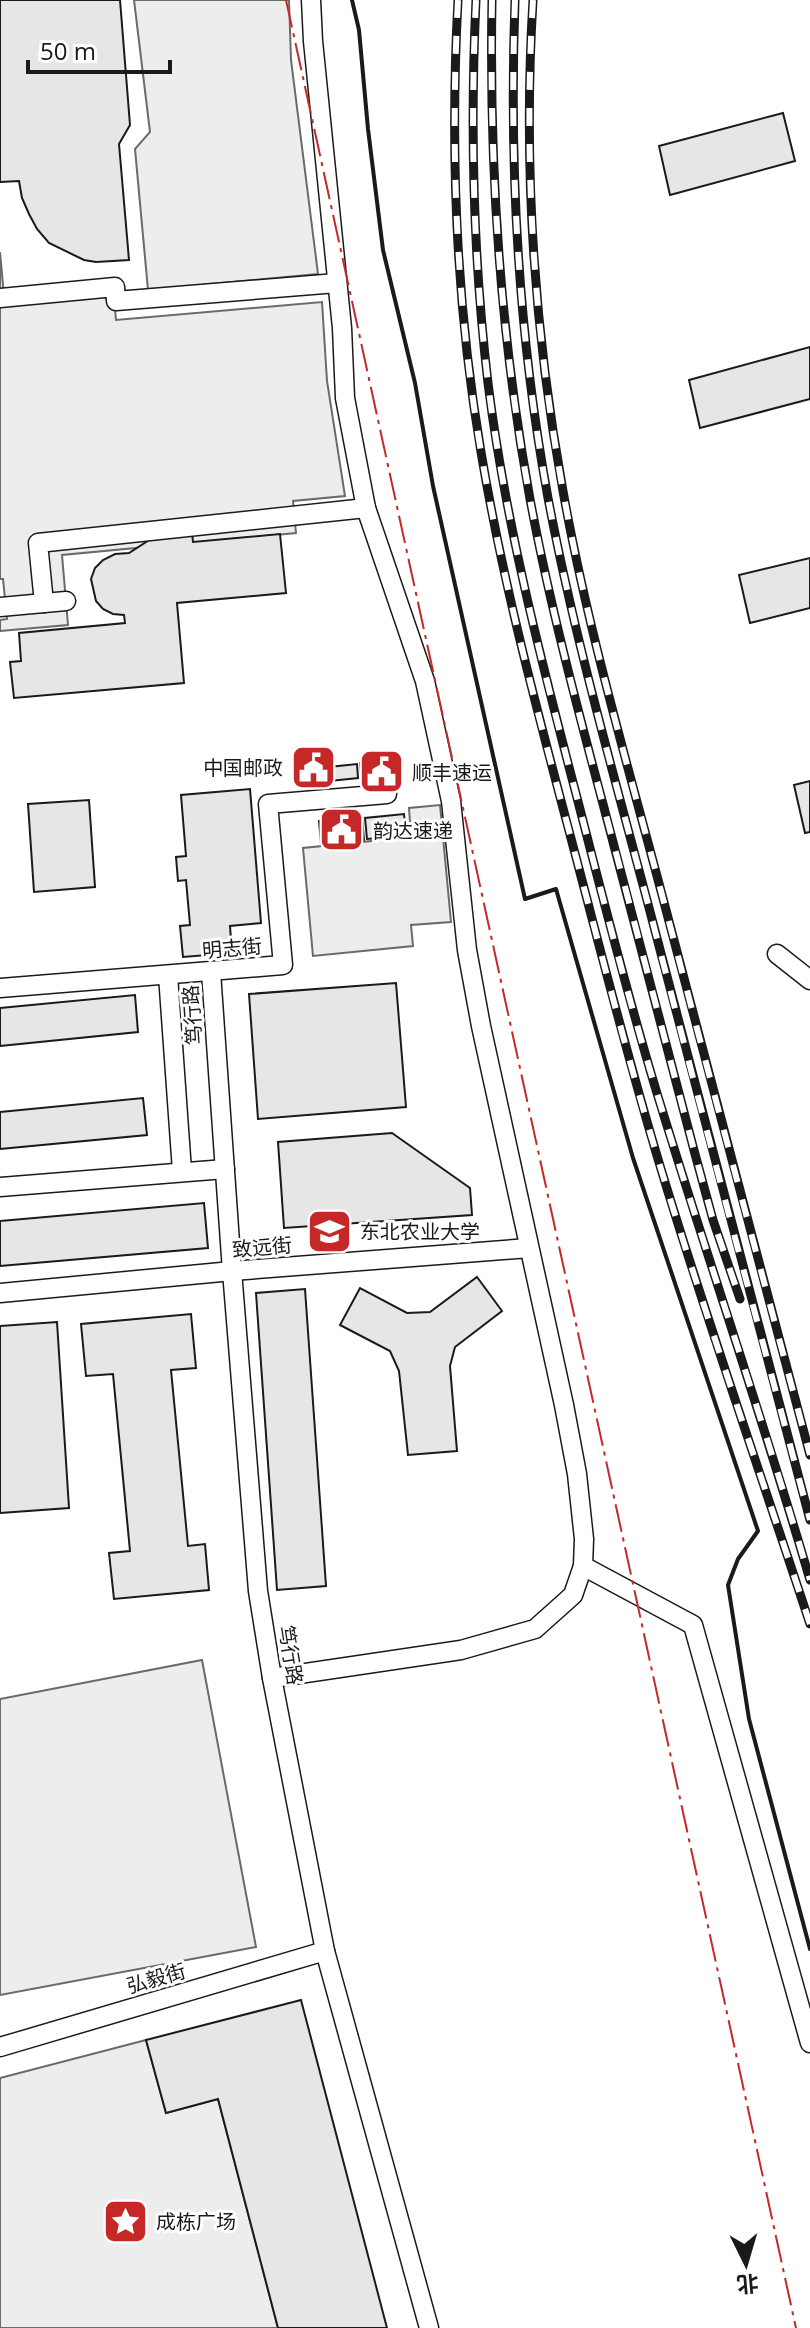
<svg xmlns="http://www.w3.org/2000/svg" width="810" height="2328" font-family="'Open Sans','Noto Sans SC',sans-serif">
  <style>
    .built { fill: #ededed; stroke: #6a6a6a; stroke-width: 2 }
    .building { fill: #e6e6e6; stroke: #1a1a1a; stroke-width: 2 }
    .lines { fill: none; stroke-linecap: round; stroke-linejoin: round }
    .minor-casing { stroke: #1a1a1a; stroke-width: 21 }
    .minor { stroke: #fff; stroke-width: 18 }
    .rail-casing { stroke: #1a1a1a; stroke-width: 9 }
    .rail { stroke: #fff; stroke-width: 6; stroke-dasharray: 18; stroke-linecap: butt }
    .wall { stroke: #1a1a1a; stroke-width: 4 }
    .power { stroke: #c62828; stroke-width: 2; stroke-dasharray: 28 6 4 6; stroke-linecap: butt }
    .labels { text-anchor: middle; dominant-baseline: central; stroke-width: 6; stroke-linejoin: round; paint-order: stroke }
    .poi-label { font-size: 20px; fill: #1a1a1a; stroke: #fff; text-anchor: start }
    .street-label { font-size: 20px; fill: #1a1a1a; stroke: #fff }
  </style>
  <rect width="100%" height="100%" fill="#fff"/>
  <g class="built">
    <polygon points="134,0 289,0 291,60 318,274 148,290 135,149 150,132"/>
    <polygon points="0,252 4,296 113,286 116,320 322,302 327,381 345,496 293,501 296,533 62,555 68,625 0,631 0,620 7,619 3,579 0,579"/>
    <polygon points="440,805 451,922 411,925 413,946 313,956 303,848 411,837 409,808"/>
    <polygon points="202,1660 256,1947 0,1995 0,1699"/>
    <polygon points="146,2040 166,2113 218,2099 278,2328 0,2328 0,2078"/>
  </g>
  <g class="building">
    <polygon points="0,0 120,0 130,125 119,144 129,260 96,262 84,260 49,243 37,229 29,214 22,198 19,181 0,182"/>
    <polygon points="783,113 795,161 670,195 659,146"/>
    <polygon points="810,347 810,399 700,428 689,380"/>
    <polygon points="192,532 193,542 280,534 286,593 177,603 184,683 14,698 10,662 21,661 19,633 125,623 124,615 113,614 103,609 96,601 91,579 95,568 103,560 115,554 129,553 157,535"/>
    <polygon points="810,558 810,608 750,623 739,575"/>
    <polygon points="322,748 328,781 298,784 296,769 302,769 300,751"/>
    <polygon points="399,759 401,781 362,784 360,763"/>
    <polygon points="357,764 358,778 330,781 329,767"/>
    <polygon points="810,781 810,832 805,833 794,785"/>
    <polygon points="250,789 261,923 230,926 232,953 183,957 180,926 190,925 186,880 178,881 176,857 186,856 181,795"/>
    <polygon points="89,800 95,887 34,892 28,804"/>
    <polygon points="404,814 406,836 367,839 365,818"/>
    <polygon points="362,817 364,840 321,844 319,821"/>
    <polygon points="396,983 406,1107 258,1119 249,994"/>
    <polygon points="135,995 138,1032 0,1046 0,1008"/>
    <polygon points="143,1098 147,1135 0,1149 0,1112"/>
    <polygon points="392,1133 470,1188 472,1215 284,1228 278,1142"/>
    <polygon points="204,1203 208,1248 0,1266 0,1221"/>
    <polygon points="477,1277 502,1311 455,1347 450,1366 457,1451 408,1455 399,1371 390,1351 340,1325 360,1288 407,1313 430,1312"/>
    <polygon points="305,1289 326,1586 277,1590 256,1293"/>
    <polygon points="191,1314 196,1368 171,1370 188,1546 205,1544 209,1590 114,1599 109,1553 130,1551 113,1374 86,1376 81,1324"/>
    <polygon points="57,1322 69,1508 0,1513 0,1326"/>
    <polygon points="301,2000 387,2328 278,2328 218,2099 166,2113 146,2040"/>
  </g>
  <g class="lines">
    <defs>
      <g id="minor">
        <polyline points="0,298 115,287 116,301 337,283"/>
        <polyline points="44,603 38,543 366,508"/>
        <polyline points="0,607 66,601"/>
        <polyline points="777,954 810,980"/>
        <polyline points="211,972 232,1271 258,1591 272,1678 325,1951 429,2328"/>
        <polyline points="168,975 182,1171"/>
        <polyline points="0,988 283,965 268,804 387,794"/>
        <polyline points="0,1187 225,1169"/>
        <polyline points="0,1293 232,1271 529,1248"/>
        <polyline points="583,1566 693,1625 810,2043"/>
        <polyline points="272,1678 461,1650 535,1629 573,1595 583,1566 584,1539 577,1474 564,1405 481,1026 467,950 451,801 425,681 366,508 345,398 342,328 313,41 311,0"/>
        <polyline points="0,2047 325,1951"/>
      </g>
    </defs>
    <use href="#minor" class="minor-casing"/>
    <use href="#minor" class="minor"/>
    <defs>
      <g id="rail">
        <path d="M458 0C450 150 456 304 481 452 504 590 541 725 577 861 604 964 630 1067 661 1169 707 1321 760 1472 810 1624"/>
        <path d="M476 0C470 128 473 256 488 383 505 521 540 656 575 790 601 890 626 991 656 1090 706 1254 762 1416 810 1580"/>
        <path d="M492 0C489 167 500 334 530 499 549 601 576 703 603 804 634 920 664 1037 695 1154L713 1220 740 1299"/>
        <path d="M515 0C509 167 518 334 548 498 575 641 616 782 653 923 704 1122 757 1321 810 1520"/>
        <path d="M533 0C523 164 534 330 563 491 587 626 626 759 661 891 710 1079 760 1267 810 1455"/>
      </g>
    </defs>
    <use href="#rail" class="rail-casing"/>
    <use href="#rail" class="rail"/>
    <polyline class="wall" points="352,0 359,30 368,129 383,250 415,383 433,486 525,899 556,889 633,1158 758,1531 738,1559 728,1585 749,1719 810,1949"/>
    <polyline class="power" points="286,0 796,2328"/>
  </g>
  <defs>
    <symbol id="civic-square" viewBox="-11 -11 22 22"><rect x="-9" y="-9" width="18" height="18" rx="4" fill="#c62828" stroke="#fff"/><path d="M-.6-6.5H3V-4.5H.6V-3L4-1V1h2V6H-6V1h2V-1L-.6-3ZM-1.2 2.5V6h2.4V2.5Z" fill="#fff"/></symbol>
    <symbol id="university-square" viewBox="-11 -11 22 22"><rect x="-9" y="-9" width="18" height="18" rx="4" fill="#c62828" stroke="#fff"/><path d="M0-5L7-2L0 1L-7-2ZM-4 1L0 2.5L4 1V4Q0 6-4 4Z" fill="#fff"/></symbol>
    <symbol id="sight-square" viewBox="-11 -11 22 22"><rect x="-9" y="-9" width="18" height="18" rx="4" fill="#c62828" stroke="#fff"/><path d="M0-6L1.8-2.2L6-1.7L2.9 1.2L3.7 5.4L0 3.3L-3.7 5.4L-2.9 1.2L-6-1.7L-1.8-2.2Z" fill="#fff"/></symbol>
  </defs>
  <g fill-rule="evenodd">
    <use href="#civic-square" x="288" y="742" width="51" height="51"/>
    <use href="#civic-square" x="356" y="746" width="51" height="51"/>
    <use href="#civic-square" x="316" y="804" width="51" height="51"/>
    <use href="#university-square" x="304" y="1206" width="51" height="51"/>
    <use href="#sight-square" x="100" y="2196" width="51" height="51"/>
  </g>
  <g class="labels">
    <g class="poi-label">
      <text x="283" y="767" text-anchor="end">中国邮政</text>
      <text x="412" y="772">顺丰速运</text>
      <text x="373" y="830">韵达速递</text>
      <text x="360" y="1231">东北农业大学</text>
      <text x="156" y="2221">成栋广场</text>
    </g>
    <g class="street-label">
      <text transform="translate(232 948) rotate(-5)">明志街</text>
      <text transform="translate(192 1015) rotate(-94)">笃行路</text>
      <text transform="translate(262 1247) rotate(-5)">致远街</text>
      <text transform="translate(291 1655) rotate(81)">笃行路</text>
      <text transform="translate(156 1978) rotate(-16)">弘毅街</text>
    </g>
  </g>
  <g transform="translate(746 2264) rotate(175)" stroke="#ffffff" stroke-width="6" paint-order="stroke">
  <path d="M0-6L14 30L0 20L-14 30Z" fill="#1a1a1a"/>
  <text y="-12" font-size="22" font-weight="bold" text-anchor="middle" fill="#1a1a1a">北</text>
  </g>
  <path d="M28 60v12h142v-12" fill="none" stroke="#1a1a1a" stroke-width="4"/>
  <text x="40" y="60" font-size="24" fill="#1a1a1a" stroke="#ffffff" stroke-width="6" paint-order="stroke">50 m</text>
</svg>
